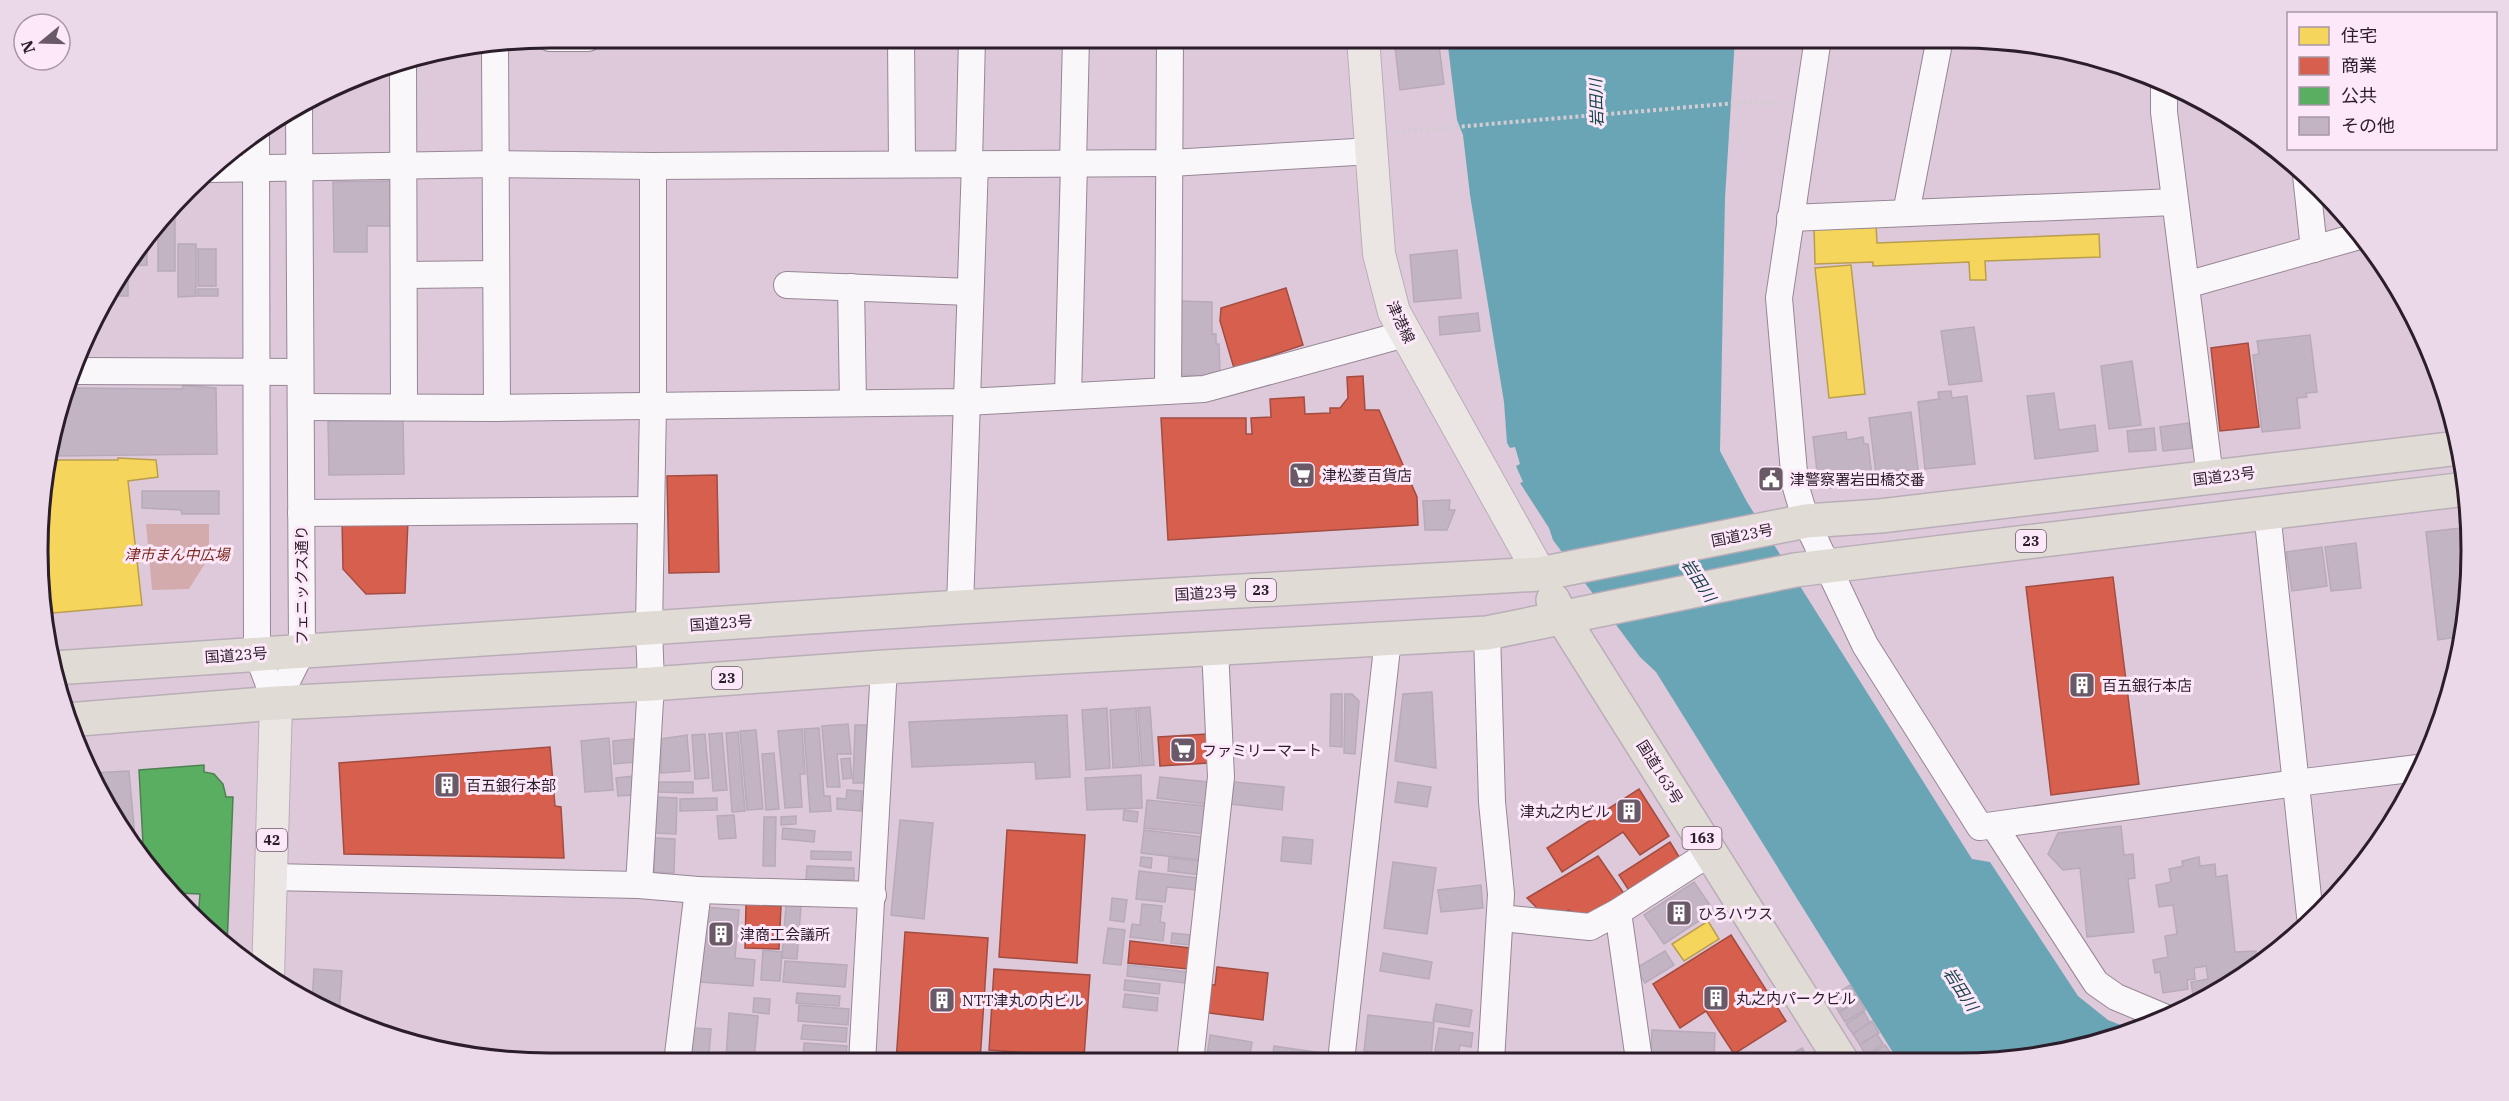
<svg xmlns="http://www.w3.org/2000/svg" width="2509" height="1101" font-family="'IBM Plex Serif','Noto Sans JP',serif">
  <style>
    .green { fill: #d4abad }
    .water { fill: #6aa5b6 }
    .homes { fill: #f6d55c; stroke: #b99e4d; stroke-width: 1.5 }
    .shops { fill: #d6604d; stroke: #a34c42; stroke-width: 1.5 }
    .public { fill: #5aae61; stroke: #4c8250; stroke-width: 1.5 }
    .building { fill: #c2b4c3; stroke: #b8aab9; stroke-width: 1.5 }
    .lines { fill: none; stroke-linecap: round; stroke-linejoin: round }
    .minor-casing { stroke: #968795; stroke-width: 28 }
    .major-casing { stroke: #b9aeb8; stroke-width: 34 }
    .highway-casing { stroke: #b9aeb8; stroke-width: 36 }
    .path { stroke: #d3ccd2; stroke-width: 4; stroke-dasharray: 3 3; stroke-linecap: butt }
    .minor { stroke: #faf7fa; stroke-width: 26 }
    .major { stroke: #ebe6e4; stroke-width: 32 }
    .highway { stroke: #e1dbd5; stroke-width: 33 }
    .labels { text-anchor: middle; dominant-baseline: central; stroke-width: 6; stroke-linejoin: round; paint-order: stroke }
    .shield { fill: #fce8f9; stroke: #6a5a67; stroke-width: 1.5 }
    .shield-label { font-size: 14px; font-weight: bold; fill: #2b1d29 }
    .street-label { font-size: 15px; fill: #2b1d29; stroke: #fce8f9 }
    .poi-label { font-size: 15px; fill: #2b1d29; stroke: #fce8f9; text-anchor: start }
    .park-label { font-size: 15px; font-style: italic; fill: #7b271b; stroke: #fce8f9 }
    .water-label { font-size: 16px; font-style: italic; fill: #19434b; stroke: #fce8f9 }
    .rim { fill: none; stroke: #2b1d29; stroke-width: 3 }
  </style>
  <rect width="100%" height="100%" fill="#dec9db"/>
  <polygon class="green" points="146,524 209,524 209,557 189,589 152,590"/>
  <polygon class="water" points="1447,38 1735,38 1725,198 1720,451 1747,502 1972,859 1990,862 2078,996 2108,1020 2133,1030 2026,1059 1897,1059 1656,672 1640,657 1553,540 1549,528 1520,483 1523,482 1516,466 1520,464 1515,447 1510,448 1507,443 1504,402 1470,195 1463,135 1457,120"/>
  <g class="homes">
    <polygon points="1876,225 1877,243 2099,234 2100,257 1985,261 1986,280 1970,280 1969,262 1873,266 1873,262 1815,264 1814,227"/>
    <polygon points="1851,265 1865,394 1829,398 1815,268"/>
    <polygon points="52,438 53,460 118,460 118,458 156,460 158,477 128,481 142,605 42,614 47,451"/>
    <polygon points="1708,921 1719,939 1684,961 1672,944"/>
  </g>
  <g class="shops">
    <polygon points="1286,288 1303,345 1234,368 1220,321 1221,308"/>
    <polygon points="2248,343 2259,427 2220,431 2211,348"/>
    <polygon points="1363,376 1365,410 1379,410 1417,497 1418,525 1168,540 1161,418 1246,418 1246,434 1252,434 1251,418 1271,417 1270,399 1304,397 1305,414 1330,413 1330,408 1340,408 1348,398 1347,377"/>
    <polygon points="717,475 719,572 669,573 667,476"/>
    <polygon points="342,520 408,520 405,593 366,594 343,569"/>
    <polygon points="2113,577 2139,784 2051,795 2026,587"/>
    <polygon points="1207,734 1209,763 1160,766 1158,737"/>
    <polygon points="550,747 555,806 561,807 564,858 344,854 339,763"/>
    <polygon points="1639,789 1669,836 1640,855 1623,832 1562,872 1547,848"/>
    <polygon points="1007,830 1085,835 1077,963 999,957"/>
    <polygon points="1670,842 1681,860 1630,892 1619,875"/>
    <polygon points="1598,856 1625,895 1586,920 1577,917 1569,910 1554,917 1542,913 1527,898"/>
    <polygon points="746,904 781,906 779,949 745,948"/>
    <polygon points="905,932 988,938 980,1062 896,1062"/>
    <polygon points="1731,935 1786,1021 1734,1054 1706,1011 1680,1028 1653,984"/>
    <polygon points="1130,941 1190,948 1188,969 1128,963"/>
    <polygon points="1217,967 1268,973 1263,1020 1202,1012 1205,984 1215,985"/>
    <polygon points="994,969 1090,975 1084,1057 989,1050"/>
  </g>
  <polygon class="public" points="204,765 204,772 214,774 223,784 226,797 233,797 227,947 213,936 198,919 200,894 177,893 136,843 143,843 139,770"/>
  <g class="building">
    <polygon points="1394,38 1438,38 1444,84 1400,90"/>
    <polygon points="396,181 396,226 367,226 367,252 334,252 333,182"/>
    <polygon points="175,211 175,271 158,271 158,232"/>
    <polygon points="178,244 196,244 196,296 178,297"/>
    <polygon points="147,245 147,265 131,266 131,264"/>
    <rect x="198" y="249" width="18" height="37"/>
    <polygon points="1457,250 1461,298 1414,302 1410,255"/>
    <polygon points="128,268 128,296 117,296 117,281"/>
    <rect x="198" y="289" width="20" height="7"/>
    <polygon points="1180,301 1212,302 1212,334 1216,334 1216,344 1219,344 1220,373 1209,373 1209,376 1180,375"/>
    <polygon points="1478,313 1480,331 1440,335 1439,317"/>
    <polygon points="1974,327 1982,381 1949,385 1941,331"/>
    <polygon points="2310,335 2317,392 2306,393 2307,397 2297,398 2300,428 2262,432 2253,355 2259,354 2257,341"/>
    <polygon points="2132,361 2141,425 2109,429 2101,366"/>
    <polygon points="183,385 216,388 217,454 58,456 58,447 61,447 61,415 71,388 182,389"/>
    <polygon points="1951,391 1952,398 1967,396 1975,464 1925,469 1918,402 1939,399 1938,392"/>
    <polygon points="2054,393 2059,430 2095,425 2098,451 2035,459 2027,396"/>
    <polygon points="1911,412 1919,477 1877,482 1869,418"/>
    <polygon points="403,420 404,474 329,475 328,421"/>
    <polygon points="2189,423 2192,448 2163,451 2160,427"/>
    <polygon points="2154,428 2156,450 2129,452 2127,431"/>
    <polygon points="1846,432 1847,440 1863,437 1864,444 1868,444 1873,483 1829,488 1818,480 1813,437"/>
    <polygon points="142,491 219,491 219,514 182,514 181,510 142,508"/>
    <polygon points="1450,500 1449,510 1455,510 1447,530 1425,530 1423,501"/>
    <polygon points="2470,527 2467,618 2463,636 2438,640 2426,532"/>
    <polygon points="2356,543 2361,588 2331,591 2325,547"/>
    <polygon points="2322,547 2327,586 2292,591 2286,552"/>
    <polygon points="1432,692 1436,768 1395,761 1403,694"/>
    <polygon points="1331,694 1342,694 1342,747 1330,746"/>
    <polygon points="1345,694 1352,694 1359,701 1355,754 1344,753"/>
    <polygon points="1150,707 1154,765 1142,766 1138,708"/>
    <polygon points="1107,708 1110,768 1086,770 1082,710"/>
    <polygon points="1136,708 1140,766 1113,768 1110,710"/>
    <polygon points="1067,715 1070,777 1036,779 1035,762 912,767 909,722"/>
    <polygon points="848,724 851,754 837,754 840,787 827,787 822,726"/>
    <polygon points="855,725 867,725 866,783 853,783"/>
    <polygon points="819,728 824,796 830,796 831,811 810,812 804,729"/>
    <polygon points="802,729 805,774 800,774 802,807 785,808 778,731"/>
    <polygon points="756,730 763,809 747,810 740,731"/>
    <polygon points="738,732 745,811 732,812 726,733"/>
    <polygon points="722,733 727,790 713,791 709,734"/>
    <polygon points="705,734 709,778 695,779 692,735"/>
    <polygon points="687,735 690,771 661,773 661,739"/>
    <polygon points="609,738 613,790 585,792 581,741"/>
    <polygon points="634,739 635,762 614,764 613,741"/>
    <polygon points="774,753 779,809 766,810 762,754"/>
    <polygon points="850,758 852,778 843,779 841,759"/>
    <polygon points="129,771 135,837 131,837 106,807 91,773"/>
    <polygon points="1141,775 1142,808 1087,810 1085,778"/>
    <polygon points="634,776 635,795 618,796 616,778"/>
    <polygon points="1160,777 1208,782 1205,804 1157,798"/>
    <polygon points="655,782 693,782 693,793 656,792"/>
    <polygon points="1234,782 1284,787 1282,810 1231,804"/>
    <polygon points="1398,782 1431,787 1427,807 1395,802"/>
    <polygon points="847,790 862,791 861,811 837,809 837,798 846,799"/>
    <polygon points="656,797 677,798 676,834 655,833"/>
    <polygon points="717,798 717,810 680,811 680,799"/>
    <polygon points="1147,800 1206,806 1203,834 1144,828"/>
    <polygon points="1124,810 1138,812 1137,822 1123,820"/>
    <polygon points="734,815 736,838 719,839 717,816"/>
    <polygon points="796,816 796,824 781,825 781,817"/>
    <polygon points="764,817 776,817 775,866 763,866"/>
    <polygon points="900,820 933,823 924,919 891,915"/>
    <polygon points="2121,826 2124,855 2133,854 2135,878 2128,879 2134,932 2087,937 2080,868 2063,870 2048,854 2058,833"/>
    <polygon points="783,828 815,831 814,842 782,839"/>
    <polygon points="1144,830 1203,837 1200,860 1141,853"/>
    <polygon points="1283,837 1313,840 1311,864 1281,861"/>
    <polygon points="655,838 675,839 674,873 654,872"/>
    <polygon points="811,851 851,852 851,860 811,859"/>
    <polygon points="1141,857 1152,858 1151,868 1140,866"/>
    <polygon points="2199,857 2200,866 2215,864 2216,877 2227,875 2235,952 2256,951 2257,965 2215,989 2208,990 2210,993 2194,1002 2191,982 2208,979 2206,966 2194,968 2195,979 2187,980 2188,989 2163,993 2160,972 2155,973 2153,960 2168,957 2165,936 2177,934 2173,905 2159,907 2156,885 2171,882 2169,869 2183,866 2182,861"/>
    <polygon points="1169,858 1201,861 1200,875 1168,871"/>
    <polygon points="1393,862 1436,868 1427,934 1384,928"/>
    <polygon points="807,866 854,868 854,880 806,879"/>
    <polygon points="1139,871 1198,878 1197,890 1167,887 1165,902 1136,899"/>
    <polygon points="1694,882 1714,911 1664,944 1644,915"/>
    <polygon points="1481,885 1483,908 1441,912 1438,890"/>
    <polygon points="1112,898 1127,900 1124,922 1110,920"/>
    <polygon points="1142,904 1162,906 1160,922 1165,923 1163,941 1130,937 1132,924 1140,925"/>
    <polygon points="786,905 801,906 797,959 782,958"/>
    <polygon points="706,907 739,910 735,958 755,960 753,986 700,982"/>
    <polygon points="1108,928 1125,930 1121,965 1103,963"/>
    <polygon points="1172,933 1190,935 1189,945 1171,943"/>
    <polygon points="763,950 782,952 780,981 761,980"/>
    <polygon points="1665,951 1674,965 1645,983 1636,968"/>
    <polygon points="1383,953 1432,962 1429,979 1380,971"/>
    <polygon points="785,961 847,965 845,987 783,982"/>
    <polygon points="1128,965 1187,972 1185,983 1127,976"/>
    <polygon points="314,969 342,971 339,1015 312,1003"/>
    <polygon points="1125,980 1160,984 1159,994 1124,990"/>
    <polygon points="1850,985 1859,1000 1839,1012 1830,998"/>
    <polygon points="797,993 840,996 839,1006 796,1003"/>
    <polygon points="1125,994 1158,998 1157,1011 1123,1007"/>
    <polygon points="754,998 770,999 769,1014 753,1012"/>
    <polygon points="1859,1000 1865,1010 1845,1022 1839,1012"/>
    <polygon points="1436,1004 1472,1010 1469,1027 1433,1021"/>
    <polygon points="799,1005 849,1009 848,1025 798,1021"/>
    <polygon points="1864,1012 1870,1023 1853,1034 1846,1024"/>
    <polygon points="729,1013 758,1016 754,1060 726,1058"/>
    <polygon points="1368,1015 1434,1023 1431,1058 1364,1051"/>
    <polygon points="1872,1021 1879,1033 1860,1045 1853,1034"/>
    <polygon points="803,1025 847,1028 846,1042 801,1039"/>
    <polygon points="692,1028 711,1029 709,1054 719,1055 719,1063 689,1063"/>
    <polygon points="1439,1028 1473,1033 1471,1047 1460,1045 1458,1055 1435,1051"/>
    <polygon points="1652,1030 1715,1033 1714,1060 1651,1060"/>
    <polygon points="1877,1034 1883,1044 1866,1056 1860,1045"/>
    <polygon points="1210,1035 1252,1042 1249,1061 1206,1062"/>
    <polygon points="804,1043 847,1046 845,1061 803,1058"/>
    <polygon points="1885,1045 1893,1057 1889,1059 1868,1060 1867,1057"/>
    <polygon points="1274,1046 1321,1053 1320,1061 1272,1061"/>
    <polygon points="1802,1048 1809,1060 1781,1060"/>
    <polygon points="1362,1054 1411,1060 1411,1061 1361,1061"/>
  </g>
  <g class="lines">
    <defs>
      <g id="minor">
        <polyline points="550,38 588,38"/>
        <polyline points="901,38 902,164"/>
        <polyline points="1818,38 1779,298 1795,484 1806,521 1865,645 1980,827 2296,783 2418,768"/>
        <polyline points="495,47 497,408"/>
        <polyline points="403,62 404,407"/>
        <polyline points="2164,83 2164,112 2210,477"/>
        <polyline points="256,134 257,653 276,703"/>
        <polyline points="969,163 972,38"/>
        <polyline points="1073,163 1076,38"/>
        <polyline points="209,169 496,164 653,166 1171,163 1372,151"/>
        <polyline points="2306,175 2314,249"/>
        <polyline points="1906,213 1940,38"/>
        <polyline points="1790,218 2175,202"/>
        <polyline points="404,275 496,274"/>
        <polyline points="787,285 970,292"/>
        <polyline points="2186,285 2363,235"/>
        <polyline points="851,287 853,403"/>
        <polyline points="77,371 300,372"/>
        <polyline points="1168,391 1170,38"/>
        <polyline points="1068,396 1074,163"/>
        <polyline points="301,407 497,408 966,402 1204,389 1405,334"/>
        <polyline points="2267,512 2310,916"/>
        <polyline points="301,513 651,510"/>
        <polyline points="960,607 975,163"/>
        <polyline points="1487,633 1492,802 1501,894 1491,1061"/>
        <polyline points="276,703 302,651 299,104"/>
        <polyline points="1994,826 2096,983 2116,997 2166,1018"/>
        <polyline points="271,877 639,885 698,890 873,895"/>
        <polyline points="639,885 651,684 649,628 653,405 653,166"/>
        <polyline points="1618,912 1639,1060"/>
        <polyline points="1501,918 1590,927 1618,912 1711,852"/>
        <polyline points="1341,1061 1388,639"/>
        <polyline points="1190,1062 1221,777 1215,648"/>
        <polyline points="677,1063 698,890"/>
        <polyline points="862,1063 884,667"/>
      </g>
      <g id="major">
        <polyline points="1363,38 1379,254 1394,312 1540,574"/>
        <polyline points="268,976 276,703"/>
      </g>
      <g id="highway">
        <polyline points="1553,600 1562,617 1841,1060"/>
        <polyline points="54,668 960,607 1540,574 1806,521 1880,516 2459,448"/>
        <polyline points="67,720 276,703 651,684 884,667 1487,633 1795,570 2466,489"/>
      </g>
    </defs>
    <use href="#minor" class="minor-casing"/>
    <use href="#major" class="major-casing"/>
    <use href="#highway" class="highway-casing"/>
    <polyline class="path" points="1396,132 1749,102 1786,104"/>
    <use href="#minor" class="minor"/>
    <use href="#major" class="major"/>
    <use href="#highway" class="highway"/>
  </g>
  <defs>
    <symbol id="supermarket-square" viewBox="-11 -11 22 22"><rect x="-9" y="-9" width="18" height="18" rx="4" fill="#6a5967" stroke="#fce8f9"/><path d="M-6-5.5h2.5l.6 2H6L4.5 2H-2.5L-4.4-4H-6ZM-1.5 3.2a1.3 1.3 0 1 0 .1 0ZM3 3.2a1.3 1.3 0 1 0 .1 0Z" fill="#fff"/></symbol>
    <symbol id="civic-square" viewBox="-11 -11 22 22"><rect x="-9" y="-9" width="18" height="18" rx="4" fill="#6a5967" stroke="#fce8f9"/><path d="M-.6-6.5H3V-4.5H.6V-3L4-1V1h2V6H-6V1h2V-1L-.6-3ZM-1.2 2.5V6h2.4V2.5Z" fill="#fff"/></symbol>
    <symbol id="building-square" viewBox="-11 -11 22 22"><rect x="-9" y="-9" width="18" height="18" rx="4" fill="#6a5967" stroke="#fce8f9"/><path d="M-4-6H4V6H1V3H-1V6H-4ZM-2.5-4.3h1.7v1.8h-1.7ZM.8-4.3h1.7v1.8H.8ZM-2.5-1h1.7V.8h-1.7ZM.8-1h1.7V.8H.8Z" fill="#fff"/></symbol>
  </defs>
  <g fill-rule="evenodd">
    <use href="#supermarket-square" x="1287" y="460" width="30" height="30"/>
    <use href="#civic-square" x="1756" y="464" width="30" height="30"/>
    <use href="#building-square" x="2067" y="670" width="30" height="30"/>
    <use href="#supermarket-square" x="1168" y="735" width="30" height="30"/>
    <use href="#building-square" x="432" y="770" width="30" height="30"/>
    <use href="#building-square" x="1614" y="796" width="30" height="30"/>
    <use href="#building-square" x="1664" y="898" width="30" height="30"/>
    <use href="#building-square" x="706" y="919" width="30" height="30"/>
    <use href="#building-square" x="1701" y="983" width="30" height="30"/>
    <use href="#building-square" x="927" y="985" width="30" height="30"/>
  </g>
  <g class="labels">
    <g class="shield">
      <rect x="2016" y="530" width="30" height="22" rx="4.5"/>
      <rect x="1246" y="579" width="30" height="22" rx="4.5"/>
      <rect x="712" y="667" width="30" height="22" rx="4.5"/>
      <rect x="1682.5" y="827" width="39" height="22" rx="4.5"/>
      <rect x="257" y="829" width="30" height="22" rx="4.5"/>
    </g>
    <g class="shield-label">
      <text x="2031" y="541">23</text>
      <text x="1261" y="590">23</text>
      <text x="727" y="678">23</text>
      <text x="1702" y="838">163</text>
      <text x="272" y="840">42</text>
    </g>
    <g class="street-label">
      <text transform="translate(1401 322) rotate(65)">津港線</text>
      <text transform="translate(2224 476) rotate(-7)">国道23号</text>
      <text transform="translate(1742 535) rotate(-11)">国道23号</text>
      <text transform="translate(301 585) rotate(-90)">フェニックス通り</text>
      <text transform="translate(1206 593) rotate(-3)">国道23号</text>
      <text transform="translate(721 623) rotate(-4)">国道23号</text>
      <text transform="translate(236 655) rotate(-4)">国道23号</text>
      <text transform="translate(1660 772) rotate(58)">国道163号</text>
    </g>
    <g class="poi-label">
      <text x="1322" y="475">津松菱百貨店</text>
      <text x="1790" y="479">津警察署岩田橋交番</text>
      <text x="2102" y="685">百五銀行本店</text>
      <text x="1202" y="750">ファミリーマート</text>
      <text x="466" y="785">百五銀行本部</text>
      <text x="1610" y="811" text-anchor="end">津丸之内ビル</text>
      <text x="1698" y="913">ひろハウス</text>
      <text x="740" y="934">津商工会議所</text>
      <text x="1736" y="998">丸之内パークビル</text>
      <text x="962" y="1000">NTT津丸の内ビル</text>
    </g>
    <g class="park-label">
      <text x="177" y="554">津市まん中広場</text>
    </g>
    <g class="water-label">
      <text transform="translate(1596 103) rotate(-92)">岩田川</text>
      <text transform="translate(1699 580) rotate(57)">岩田川</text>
      <text transform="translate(1961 989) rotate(57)">岩田川</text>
    </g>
  </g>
  <path d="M0 0H2509V1101H0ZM550 48H1959A502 502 0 0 1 2461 550V551A502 502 0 0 1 1959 1053H550A502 502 0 0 1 48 551V550A502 502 0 0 1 550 48Z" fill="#ebd8e8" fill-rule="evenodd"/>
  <path class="rim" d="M550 48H1959A502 502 0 0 1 2461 550V551A502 502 0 0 1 1959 1053H550A502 502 0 0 1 48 551V550A502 502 0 0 1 550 48Z"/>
  <rect x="2287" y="12" width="210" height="138" fill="#fce8f9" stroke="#a897a6" stroke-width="1.5"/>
  <rect x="2299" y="27" width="30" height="18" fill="#f6d55c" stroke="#a897a6" stroke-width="1.5"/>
  <text x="2341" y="42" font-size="18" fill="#2b1d29">住宅</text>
  <rect x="2299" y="57" width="30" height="18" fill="#d6604d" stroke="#a897a6" stroke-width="1.5"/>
  <text x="2341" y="72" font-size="18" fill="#2b1d29">商業</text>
  <rect x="2299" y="87" width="30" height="18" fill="#5aae61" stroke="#a897a6" stroke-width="1.5"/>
  <text x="2341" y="102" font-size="18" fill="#2b1d29">公共</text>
  <rect x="2299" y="117" width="30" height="18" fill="#c2b4c3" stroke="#a897a6" stroke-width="1.5"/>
  <text x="2341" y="132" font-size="18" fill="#2b1d29">その他</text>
  <g transform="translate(42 42) rotate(251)"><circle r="28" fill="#fce8f9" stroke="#a897a6" stroke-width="1.5"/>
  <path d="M0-4.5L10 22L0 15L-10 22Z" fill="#6a5967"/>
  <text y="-9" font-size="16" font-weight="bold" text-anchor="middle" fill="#2b1d29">N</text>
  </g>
</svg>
